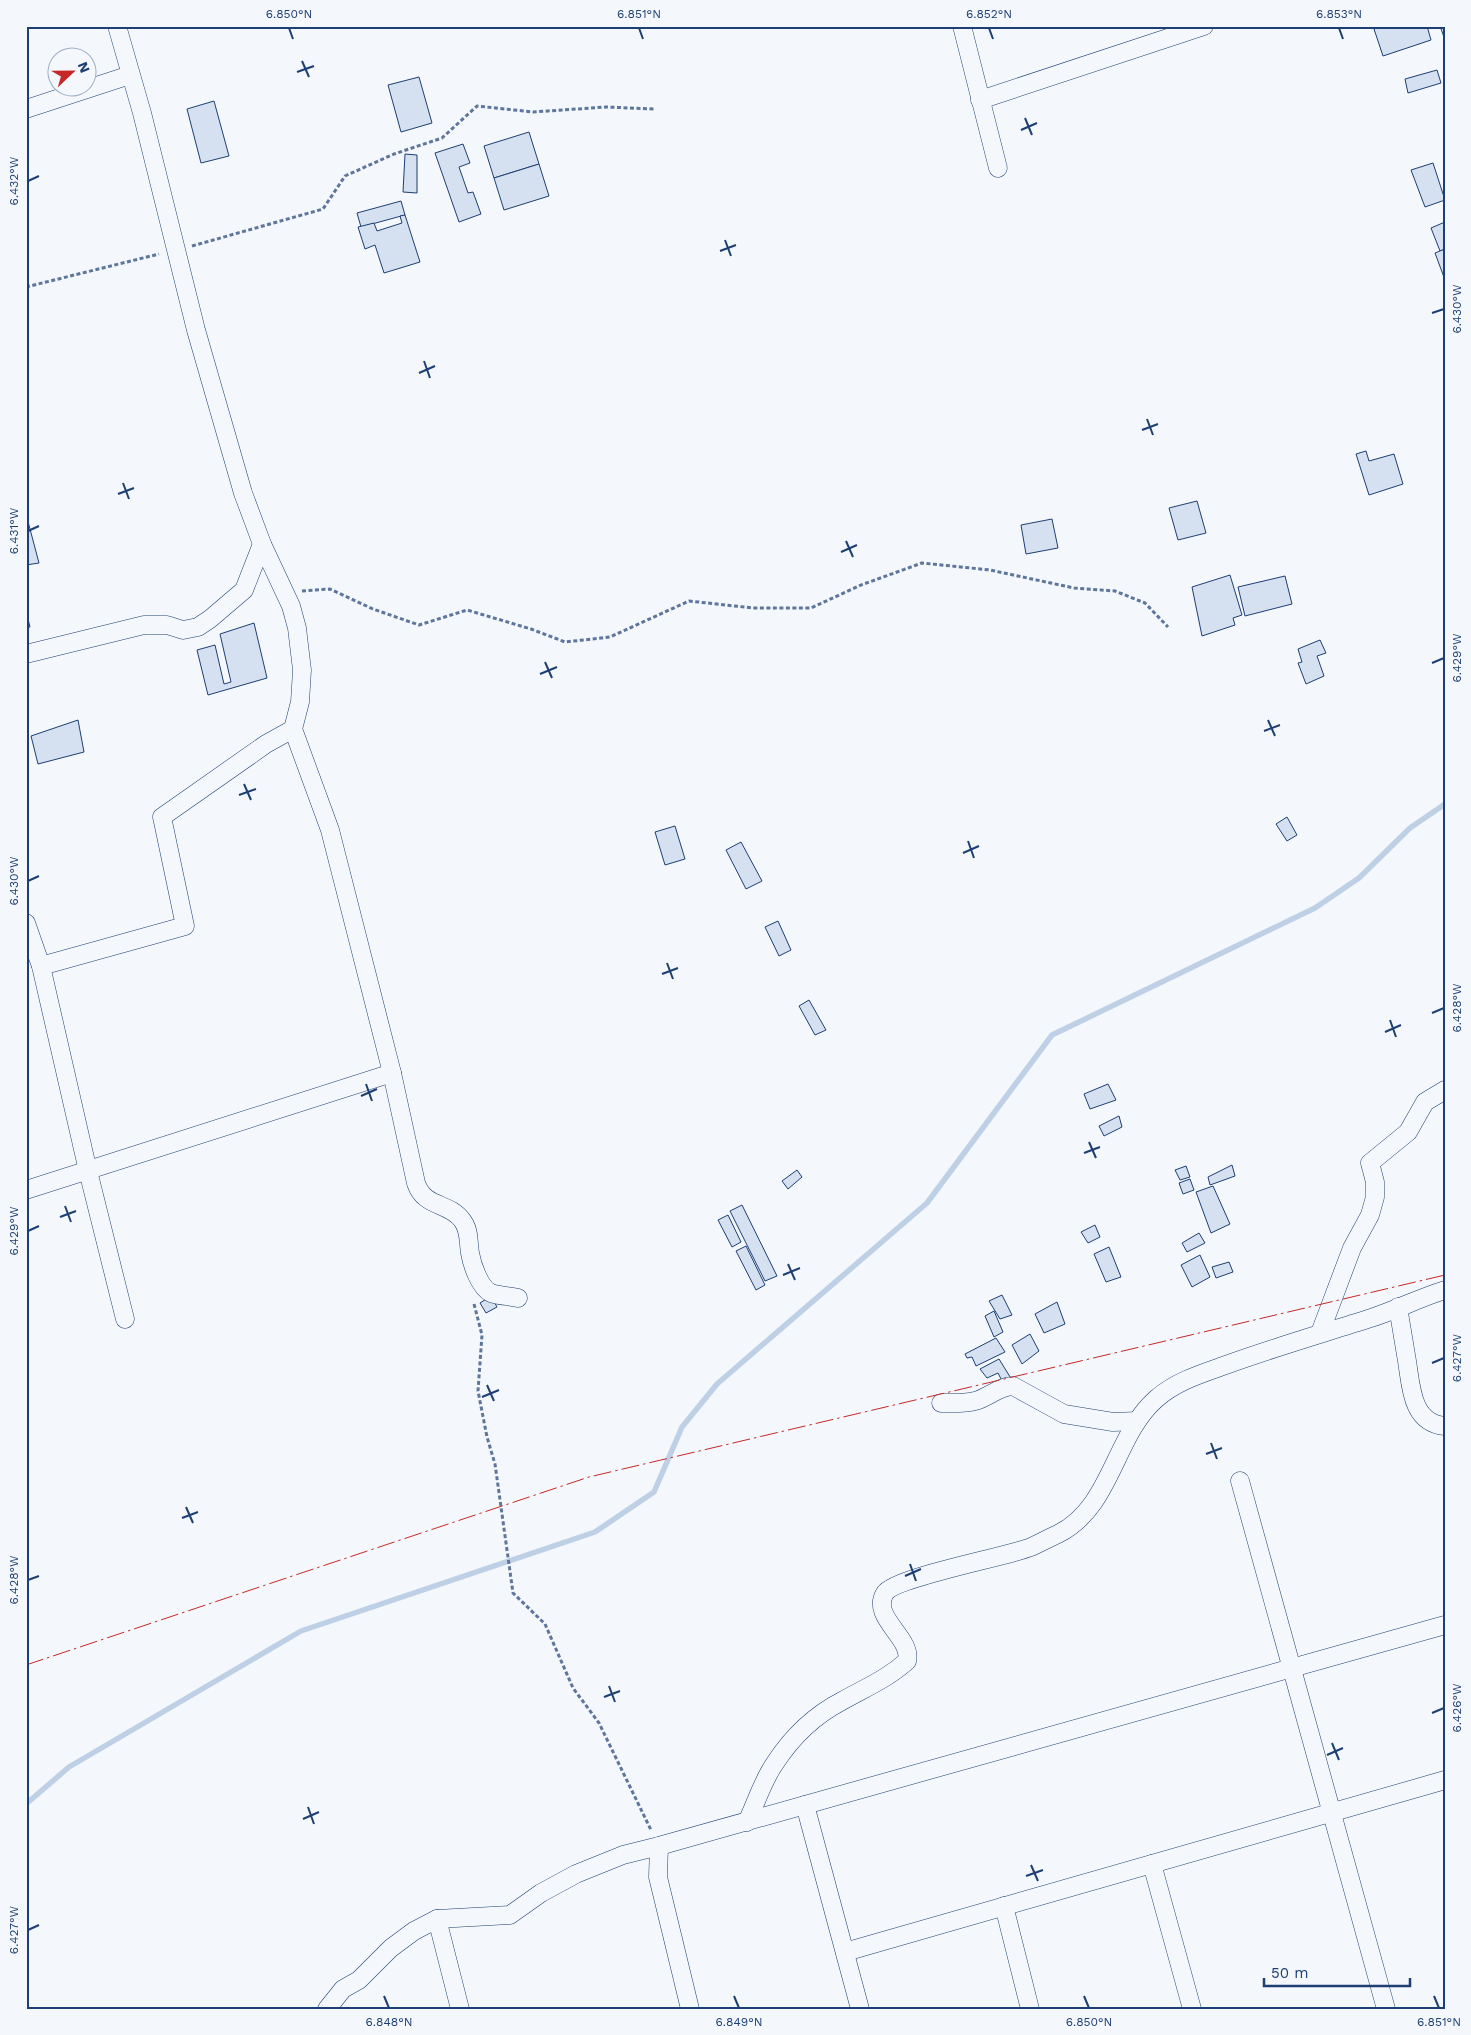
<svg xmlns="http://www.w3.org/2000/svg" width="1471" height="2035" font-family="'Work Sans',sans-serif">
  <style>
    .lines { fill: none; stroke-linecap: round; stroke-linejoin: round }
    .stream { stroke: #bed0e5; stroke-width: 5.5 }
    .building { fill: #d5e0f0; stroke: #1d3f73 }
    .minor-casing { stroke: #1d3f73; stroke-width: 19 }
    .path { stroke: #5e769c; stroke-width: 3; stroke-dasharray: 4 2.5; stroke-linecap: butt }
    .minor { stroke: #f4f7fb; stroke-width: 18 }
    .power { stroke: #c62828; stroke-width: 1; stroke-dasharray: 18 4 2.5 4; stroke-linecap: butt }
    .ticks { fill: none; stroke: #1d3f73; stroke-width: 2 }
    .neatline { fill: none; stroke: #1d3f73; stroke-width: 2 }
    .ticks-label { font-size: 12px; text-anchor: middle; fill: #1d3f73 }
  </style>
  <rect width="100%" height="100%" fill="#f4f7fb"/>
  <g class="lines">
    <polyline class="stream" points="26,1804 69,1767 301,1631 595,1532 654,1492 682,1427 717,1384 927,1203 1052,1035 1315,908 1359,878 1410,828 1445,804"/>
  </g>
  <g class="building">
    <polygon points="1383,26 1427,26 1431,40 1383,56 1374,29"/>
    <polygon points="1440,26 1445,26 1445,40"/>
    <polygon points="1437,70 1441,83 1408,93 1405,79"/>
    <polygon points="419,77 432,123 401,132 388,85"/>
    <polygon points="214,101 229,156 201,163 187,109"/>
    <polygon points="529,132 539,164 494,178 484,146"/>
    <polygon points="463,144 470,163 459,167 468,193 473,192 481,214 459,222 435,153"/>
    <polygon points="405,154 417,155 417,193 403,192"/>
    <polygon points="1433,163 1445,200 1425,207 1411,170"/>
    <polygon points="539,164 549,196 504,210 494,178"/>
    <polygon points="401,201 405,215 361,227 357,213"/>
    <polygon points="405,215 420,262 384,273 375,245 365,249 358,227 374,223 377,231 402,223 400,216"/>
    <polygon points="1445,222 1445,249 1440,251 1431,228"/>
    <polygon points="1445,249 1445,280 1435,253"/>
    <polygon points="1366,451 1369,461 1394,454 1403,484 1369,495 1356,454"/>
    <polygon points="1197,501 1206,533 1178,540 1169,508"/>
    <polygon points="26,514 39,563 26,565"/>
    <polygon points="1052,519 1058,548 1026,554 1021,525"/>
    <polygon points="1230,575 1242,615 1233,618 1235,625 1202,636 1192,587"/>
    <polygon points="1285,576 1292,604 1245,616 1238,587"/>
    <polygon points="26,611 30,627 26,628"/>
    <polygon points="254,623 267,678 208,695 197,650 215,645 224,684 231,682 220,634"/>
    <polygon points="1320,640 1326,653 1317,656 1324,676 1306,684 1298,663 1302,662 1298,649"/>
    <polygon points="78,720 84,752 38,764 31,736"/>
    <polygon points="1287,817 1297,835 1287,841 1276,824"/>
    <polygon points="675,826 685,859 665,865 655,832"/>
    <polygon points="741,842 762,881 746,889 726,850"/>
    <polygon points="778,921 791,950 779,956 765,927"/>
    <polygon points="809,1000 826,1030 815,1035 799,1006"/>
    <polygon points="1108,1084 1116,1100 1090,1109 1084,1094"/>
    <polygon points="1119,1116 1122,1127 1104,1136 1099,1126"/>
    <polygon points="1232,1165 1235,1176 1210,1185 1208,1177"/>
    <polygon points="1186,1166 1190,1177 1180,1180 1175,1170"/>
    <polygon points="797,1170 802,1177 788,1189 782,1181"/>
    <polygon points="1190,1179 1194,1190 1183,1194 1179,1183"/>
    <polygon points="1213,1186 1230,1224 1211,1233 1196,1192"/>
    <polygon points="742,1205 777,1276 765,1281 730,1211"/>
    <polygon points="728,1215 741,1242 732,1247 718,1220"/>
    <polygon points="1095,1225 1100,1237 1088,1243 1081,1232"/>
    <polygon points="1199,1233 1205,1243 1187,1252 1182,1243"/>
    <polygon points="746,1246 765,1285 756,1290 736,1251"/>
    <polygon points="1109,1247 1121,1277 1106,1282 1094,1254"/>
    <polygon points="1200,1255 1210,1277 1192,1287 1181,1265"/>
    <polygon points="1229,1262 1233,1272 1216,1278 1212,1267"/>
    <polygon points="1002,1295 1012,1315 1000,1319 989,1301"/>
    <polygon points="491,1296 497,1307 486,1313 480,1303"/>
    <polygon points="1057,1302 1065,1324 1044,1333 1035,1314"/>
    <polygon points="994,1311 1003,1332 994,1337 985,1316"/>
    <polygon points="1030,1334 1039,1351 1022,1364 1012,1345"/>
    <polygon points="996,1338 1005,1352 976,1366 972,1357 967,1358 965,1354"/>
    <polygon points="999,1359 1012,1380 1003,1383 998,1373 987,1378 980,1369"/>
  </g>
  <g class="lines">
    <defs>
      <g id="minor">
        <path d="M117 26 142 113 196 330 243 493 262 544 291 606 297 628 302 670 300 702 293 729 330 830 392 1073 416 1183C424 1208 449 1202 462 1220 470 1230 468 1242 470 1253 472 1265 480 1288 491 1293 499 1296 510 1296 518 1298"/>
        <polyline points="962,26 998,168"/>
        <polyline points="980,100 1204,26"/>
        <polyline points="26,109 130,75"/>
        <polyline points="26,654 144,625 167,625 183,630 198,627 210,619 244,590 262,544"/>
        <polyline points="26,923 41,966 88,1171 125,1319"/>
        <polyline points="41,966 185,926 162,817 266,744 293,729"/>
        <polyline points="26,1190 392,1073"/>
        <path d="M1398 1307C1401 1325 1404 1343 1407 1361 1411 1385 1411 1423 1445 1426"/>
        <polyline points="1320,1333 1352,1248 1370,1215 1375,1197 1375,1182 1370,1163 1408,1132 1425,1102 1445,1090"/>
        <path d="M941 1403C952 1403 964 1404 975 1401 988 1398 999 1386 1013 1386L1064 1414 1113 1422 1137 1421"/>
        <polyline points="1240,1481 1386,2009"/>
        <polyline points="805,1805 860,2009"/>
        <path d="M747 1822C756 1803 763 1780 775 1763 792 1737 815 1715 842 1701 865 1688 887 1679 907 1661 913 1638 870 1617 885 1593 896 1577 1006 1557 1031 1547 1040 1543 1049 1538 1058 1534 1112 1507 1114 1436 1156 1399 1175 1382 1200 1374 1223 1366 1272 1348 1321 1334 1371 1318 1396 1310 1419 1298 1445 1290"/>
        <polyline points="659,1846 658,1877 690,2009"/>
        <polyline points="1152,1864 1192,2009"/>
        <polyline points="1004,1906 1030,2009"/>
        <polyline points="437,1919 460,2009"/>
        <polyline points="845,1952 1445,1780"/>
        <polyline points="327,2009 343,1989 359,1980 391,1948 414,1931 437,1919 510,1915 541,1893 576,1874 623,1855 659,1846 1445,1625"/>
      </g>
    </defs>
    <use href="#minor" class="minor-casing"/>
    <g class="path">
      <polyline points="192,246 323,209 345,176 394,154 442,138 477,106 533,112 606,107 655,109"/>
      <polyline points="26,287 159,254"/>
      <polyline points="302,591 330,589 373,609 419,625 467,610 531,629 565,642 610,637 689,601 753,608 811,608 861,585 922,563 990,570 1074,588 1115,591 1145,603 1168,627"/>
      <polyline points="474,1304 482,1335 478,1391 487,1437 495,1464 513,1593 545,1624 573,1688 599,1723 651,1830"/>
    </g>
    <use href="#minor" class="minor"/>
    <polyline class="power" points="26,1665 589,1477 1445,1275"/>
  </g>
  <path class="ticks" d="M289 28 293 39M639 28 643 39M989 28 993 39M1339 28 1343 39M302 61 309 77M297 72 314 66M1025 118 1032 135M1021 130 1037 123M28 181 39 176M725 240 731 256M720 251 736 245M1432 313 1444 309M424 361 430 378M419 373 435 366M1147 419 1153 435M1142 430 1158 424M123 483 129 499M118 494 134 488M28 531 39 526M846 541 853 557M841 552 857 545M545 662 552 678M1432 663 1444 658M540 674 557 667M1268 720 1275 736M1264 731 1280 725M244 784 251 800M239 795 256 789M968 841 974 858M963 853 979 846M28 881 39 876M667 963 673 979M662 974 678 968M1432 1013 1444 1008M1390 1020 1396 1037M1385 1032 1401 1025M366 1084 372 1101M361 1096 377 1089M1089 1142 1096 1158M1084 1153 1100 1147M65 1206 71 1222M60 1217 76 1211M28 1231 39 1226M788 1264 795 1280M783 1275 800 1268M1432 1363 1444 1358M487 1385 494 1401M482 1397 499 1390M1211 1443 1217 1459M1206 1454 1222 1448M186 1507 193 1523M182 1518 198 1512M910 1564 916 1581M905 1576 921 1569M28 1580 39 1576M609 1686 615 1702M604 1697 620 1691M1432 1713 1444 1708M1332 1743 1339 1760M1327 1755 1343 1748M308 1807 314 1824M303 1819 319 1812M1031 1865 1038 1881M1026 1876 1043 1870M28 1930 39 1925M384 1996 389 2008M734 1996 739 2008M1084 1996 1089 2008M1434 1996 1439 2008"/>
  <rect width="1471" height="2035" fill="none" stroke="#f4f7fb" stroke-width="55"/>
  <g transform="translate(72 72) rotate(68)"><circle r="24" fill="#f4f7fb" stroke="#9eadc5"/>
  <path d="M0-4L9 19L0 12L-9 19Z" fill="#c62828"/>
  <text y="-8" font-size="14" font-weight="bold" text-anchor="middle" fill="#1d3f73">N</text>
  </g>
  <path d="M1264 1978v8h146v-8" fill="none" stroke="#1d3f73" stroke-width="2.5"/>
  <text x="1271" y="1978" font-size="15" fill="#1d3f73" stroke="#f4f7fb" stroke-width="4" paint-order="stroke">50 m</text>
  <rect x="28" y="28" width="1416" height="1980" class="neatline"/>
  <g class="ticks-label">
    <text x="289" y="18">6.850°N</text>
    <text x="639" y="18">6.851°N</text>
    <text x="989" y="18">6.852°N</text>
    <text x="1339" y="18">6.853°N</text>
    <text transform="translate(14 181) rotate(-90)" y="4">6.432°W</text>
    <text transform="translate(1457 309) rotate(-90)" y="4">6.430°W</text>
    <text transform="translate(14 531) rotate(-90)" y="4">6.431°W</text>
    <text transform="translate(1457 658) rotate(-90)" y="4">6.429°W</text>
    <text transform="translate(14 881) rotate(-90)" y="4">6.430°W</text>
    <text transform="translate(1457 1008) rotate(-90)" y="4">6.428°W</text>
    <text transform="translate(14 1231) rotate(-90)" y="4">6.429°W</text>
    <text transform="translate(1457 1358) rotate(-90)" y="4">6.427°W</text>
    <text transform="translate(14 1580) rotate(-90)" y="4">6.428°W</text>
    <text transform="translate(1457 1708) rotate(-90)" y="4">6.426°W</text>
    <text transform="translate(14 1930) rotate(-90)" y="4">6.427°W</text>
    <text x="389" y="2026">6.848°N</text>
    <text x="739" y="2026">6.849°N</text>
    <text x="1089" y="2026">6.850°N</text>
    <text x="1439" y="2026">6.851°N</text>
  </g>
</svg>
